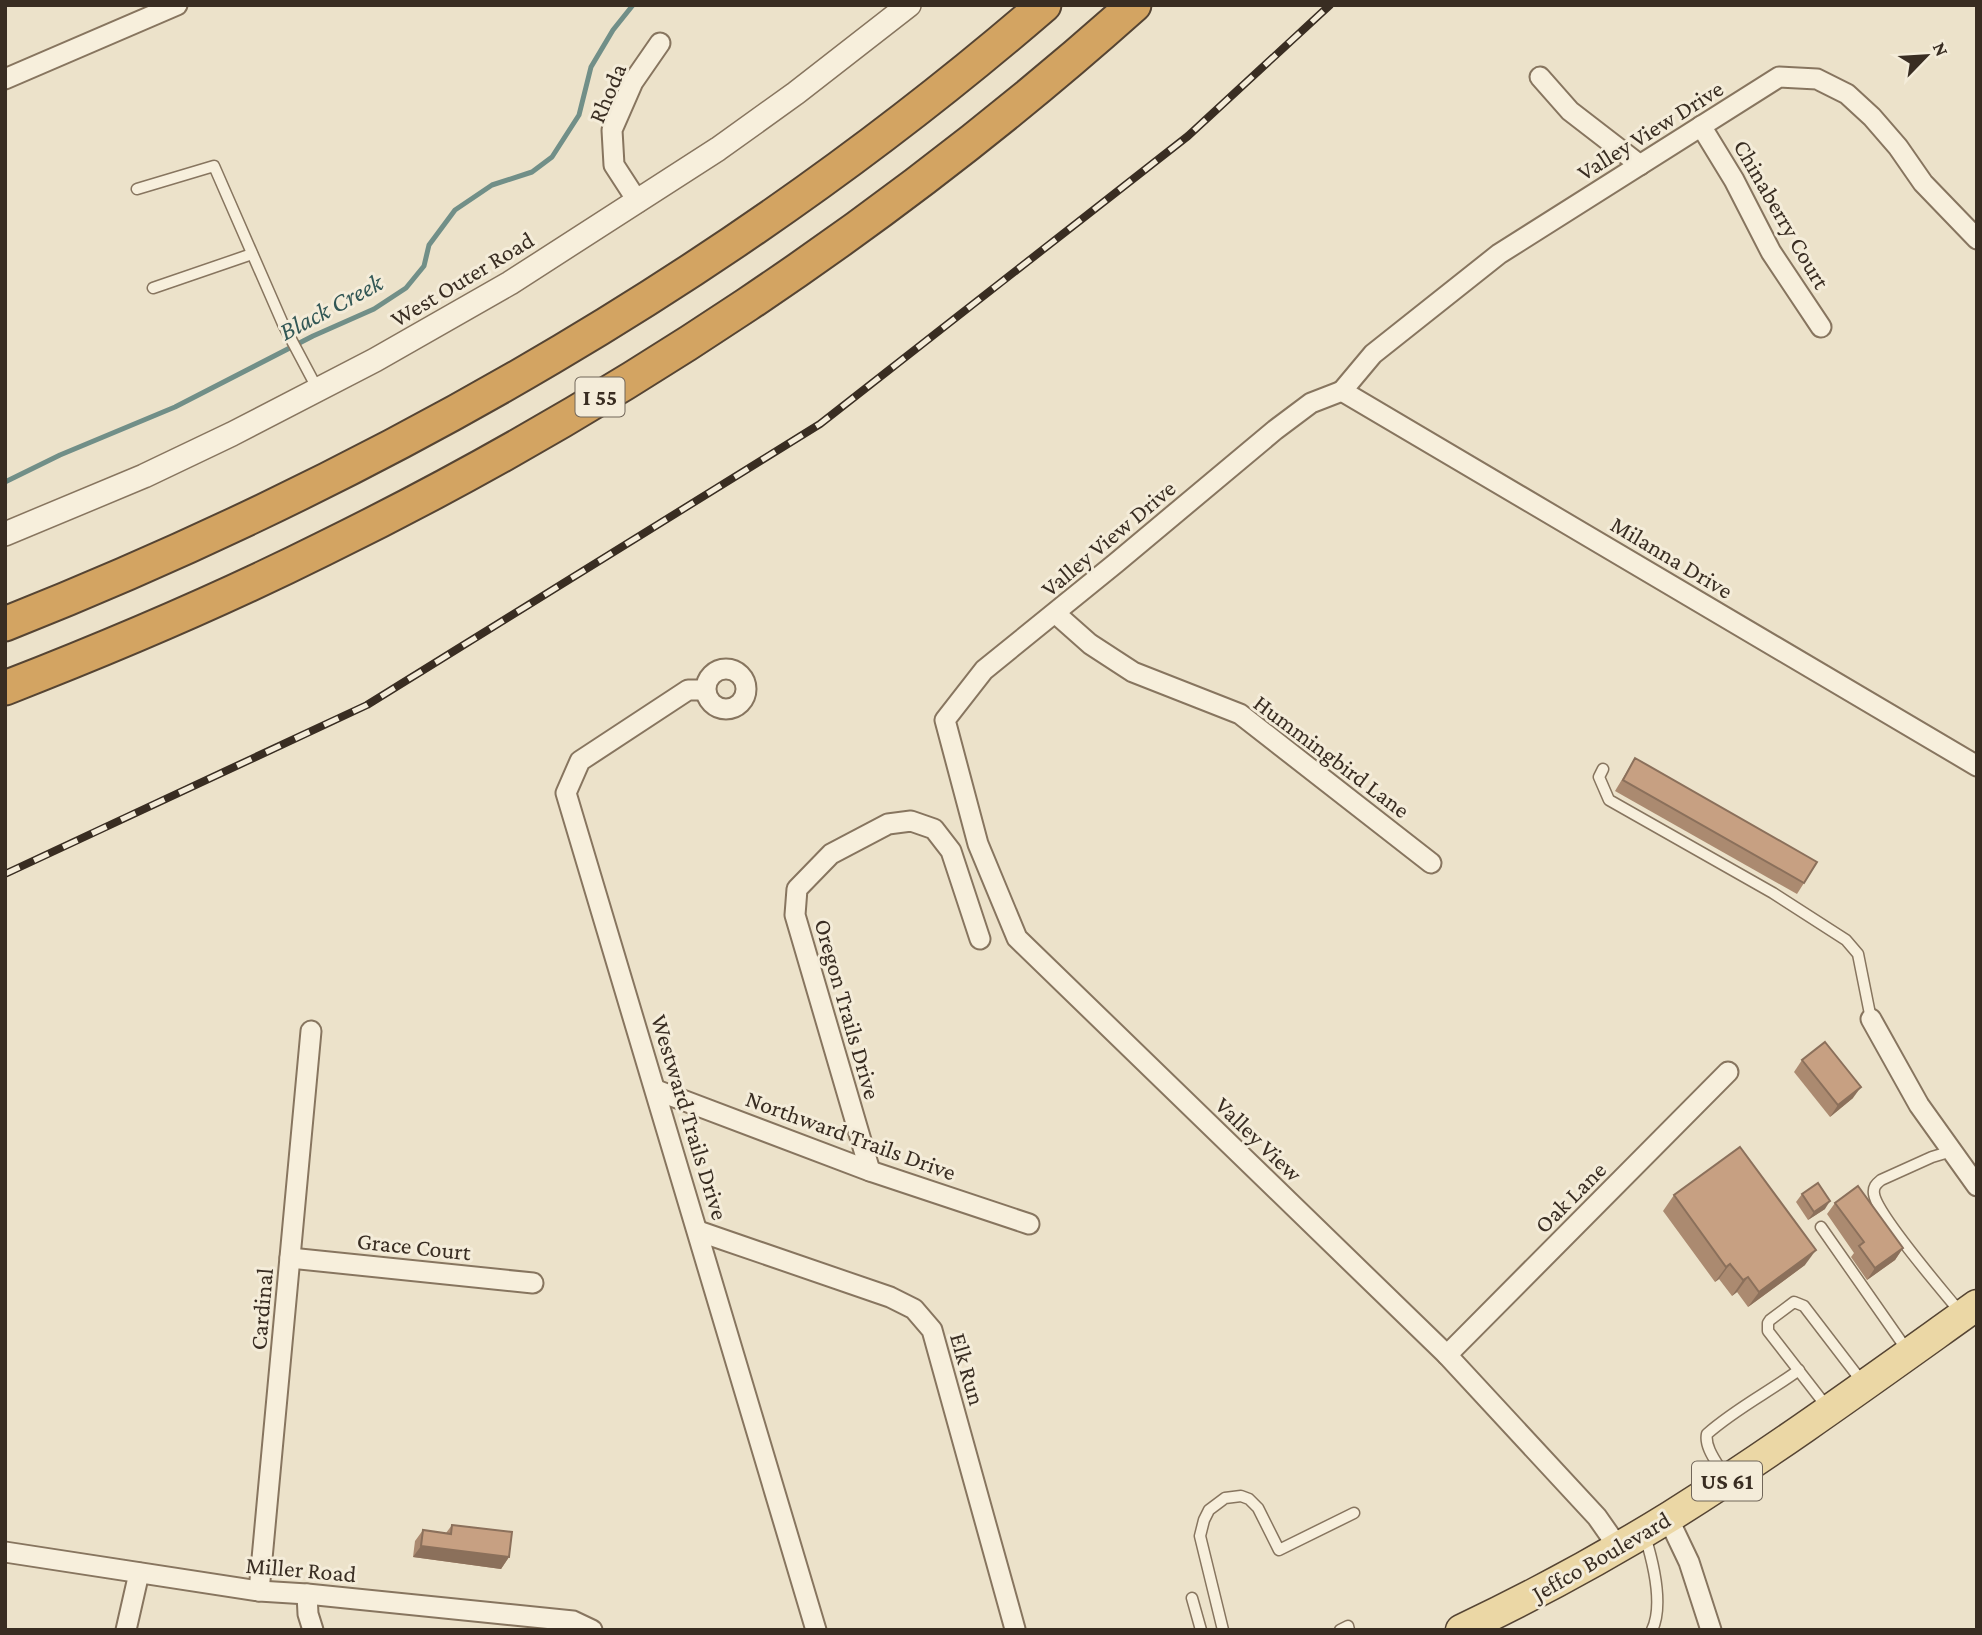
<svg xmlns="http://www.w3.org/2000/svg" width="1982" height="1635" font-family="'Crimson Pro',serif">
  <style>
    .lines { fill: none; stroke-linecap: round; stroke-linejoin: round }
    .stream { stroke: #718f88; stroke-width: 5 }
    .service-casing { stroke: #87755f; stroke-width: 13 }
    .minor-casing { stroke: #87755f; stroke-width: 23 }
    .tertiary-casing { stroke: #87755f; stroke-width: 26 }
    .primary-casing { stroke: #543; stroke-width: 33 }
    .motorway-casing { stroke: #543; stroke-width: 37 }
    .service { stroke: #f7efdc; stroke-width: 10 }
    .minor { stroke: #f7efdc; stroke-width: 19 }
    .tertiary { stroke: #f7efdc; stroke-width: 23 }
    .primary { stroke: #ebd7a5; stroke-width: 30 }
    .motorway { stroke: #d3a462; stroke-width: 33 }
    .rail-casing { stroke: #392d22; stroke-width: 8 }
    .rail { stroke: #f4ecd9; stroke-width: 5; stroke-dasharray: 16; stroke-linecap: butt }
    .wall { fill: #ab8a70 }
    .shaded-wall { fill: #8b705b }
    .building { fill: #c7a082; stroke: #8b705b; stroke-width: 2 }
    .labels { text-anchor: middle; dominant-baseline: central; stroke-width: 6; stroke-linejoin: round; paint-order: stroke }
    .shield { fill: #f4ecd9; stroke: #716659; stroke-width: 2 }
    .shield-label { font-size: 23px; font-weight: bold; fill: #392d22 }
    .street-label { font-size: 24px; fill: #392d22; stroke: #f4ecd9 }
    .water-label { font-size: 26px; font-style: italic; fill: #325755; stroke: #f4ecd9 }
  </style>
  <rect width="100%" height="100%" fill="#ece2ca"/>
  <g class="lines">
    <polyline class="stream" points="5,482 60,455 175,407 313,336 374,309 406,288 424,266 429,245 455,210 492,185 532,172 552,157 579,115 591,67 613,30 633,5"/>
    <defs>
      <g id="service">
        <polyline points="137,189 214,166 283,324 318,390"/>
        <polyline points="153,288 252,254"/>
        <polyline points="1603,769 1599,777 1609,800 1773,893 1846,940 1858,954 1871,1019"/>
        <path d="M1952 1151 1932 1157 1881 1180C1876 1184 1873 1187 1874 1194 1877 1215 1943 1291 1960 1312"/>
        <polyline points="1821,1227 1907,1350"/>
        <polyline points="1827,1407 1768,1331 1768,1323 1770,1320 1794,1302 1804,1306 1863,1383"/>
        <path d="M1725 1477C1719 1465 1704 1448 1707 1434 1735 1409 1769 1392 1799 1370"/>
        <path d="M1645 1536C1653 1562 1664 1605 1652 1630"/>
        <polyline points="1192,1598 1201,1630"/>
        <polyline points="1223,1630 1200,1536 1204,1520 1209,1510 1225,1498 1241,1496 1249,1499 1258,1508 1279,1550 1354,1513"/>
        <polyline points="1340,1630 1348,1626 1349,1630"/>
      </g>
      <g id="minor">
        <polyline points="1540,77 1570,111 1640,165"/>
        <polyline points="5,79 177,5"/>
        <polyline points="1701,126 1734,180 1771,252 1821,327"/>
        <polyline points="638,202 614,165 612,130 633,82 660,43"/>
        <polyline points="1342,391 1311,403 1275,430 1116,563 984,670 945,720 978,844 1017,938 1447,1355 1597,1517 1618,1547"/>
        <polyline points="1342,391 1373,354 1499,254 1779,77 1817,79 1847,94 1872,117 1898,147 1923,183 1977,239"/>
        <polyline points="1342,391 1977,766"/>
        <polyline points="1055,613 1090,644 1133,672 1240,714 1431,863"/>
        <circle cx="726" cy="689" r="20"/>
        <polyline points="705,690 688,690 580,761 566,793 816,1630"/>
        <polyline points="1871,1019 1919,1105 1977,1186"/>
        <polyline points="656,1090 870,1171 1029,1224"/>
        <polyline points="870,1171 795,915 797,889 831,854 888,824 911,821 934,829 951,851 980,939"/>
        <polyline points="698,1231 890,1297 914,1309 932,1330 1015,1629"/>
        <polyline points="290,1258 533,1283"/>
        <polyline points="1447,1355 1728,1072"/>
        <polyline points="1668,1518 1689,1562 1711,1630"/>
        <polyline points="5,1552 259,1591 307,1594 573,1621 592,1630"/>
        <polyline points="259,1591 311,1031"/>
        <polyline points="307,1594 308,1614 313,1630"/>
        <polyline points="126,1630 139,1573"/>
      </g>
      <polyline id="tertiary" points="5,534 144,476 232,434 375,360 510,283 718,149 796,93 909,5"/>
      <path id="primary" d="M1461 1630C1533 1596 1603 1558 1671 1516 1776 1450 1876 1377 1977 1305"/>
      <g id="motorway">
        <path d="M5 624C382 474 737 270 1044 5"/>
        <path d="M5 688C113 646 219 601 323 549 615 406 891 222 1134 5"/>
      </g>
    </defs>
    <use href="#service" class="service-casing"/>
    <use href="#minor" class="minor-casing"/>
    <use href="#tertiary" class="tertiary-casing"/>
    <use href="#primary" class="primary-casing"/>
    <use href="#motorway" class="motorway-casing"/>
    <use href="#service" class="service"/>
    <use href="#minor" class="minor"/>
    <use href="#tertiary" class="tertiary"/>
    <use href="#primary" class="primary"/>
    <use href="#motorway" class="motorway"/>
    <defs>
      <polyline id="rail" points="5,874 367,705 820,424 1188,136 1330,5"/>
    </defs>
    <use href="#rail" class="rail-casing"/>
    <use href="#rail" class="rail"/>
  </g>
  <g class="wall">
    <polygon points="1635,758 1804,883 1797,894 1615,791"/>
    <polygon points="1802,1060 1853,1098 1830,1117 1794,1072"/>
    <polygon points="1802,1194 1825,1209 1808,1220 1796,1202"/>
    <polygon points="1674,1195 1805,1265 1748,1307 1737,1292 1732,1296 1719,1279 1715,1282 1663,1211"/>
    <polygon points="1835,1203 1903,1248 1895,1260 1867,1280 1851,1257 1854,1253 1827,1214"/>
    <polygon points="452,1525 509,1557 501,1569 413,1557 415,1541 423,1530 446,1533"/>
  </g>
  <g class="shaded-wall">
    <polygon points="1861,1087 1853,1098 1830,1117 1838,1105"/>
    <polygon points="1830,1201 1825,1209 1808,1220 1814,1212"/>
    <polygon points="1903,1248 1895,1260 1867,1280 1875,1268"/>
    <polygon points="1816,1250 1805,1265 1748,1307 1759,1292"/>
    <polygon points="1730,1264 1719,1279 1715,1282 1726,1267"/>
    <polygon points="1748,1277 1737,1292 1732,1296 1743,1280"/>
    <polygon points="421,1546 509,1557 501,1569 413,1557"/>
  </g>
  <g class="building">
    <polygon points="1635,758 1817,862 1804,883 1623,780"/>
    <polygon points="1825,1042 1861,1087 1838,1105 1802,1060"/>
    <polygon points="1740,1147 1816,1250 1759,1292 1748,1277 1743,1280 1730,1264 1726,1267 1674,1195"/>
    <polygon points="1818,1183 1830,1201 1814,1212 1802,1194"/>
    <polygon points="1858,1186 1903,1248 1875,1268 1859,1246 1864,1242 1835,1203"/>
    <polygon points="452,1525 512,1532 509,1557 421,1546 423,1530 451,1534"/>
  </g>
  <g class="labels">
    <g class="shield">
      <rect x="575.5" y="377.5" width="49" height="39" rx="5"/>
      <rect x="1692" y="1461.5" width="70" height="39" rx="5"/>
    </g>
    <g class="shield-label">
      <text x="600" y="397">I 55</text>
      <text x="1727" y="1481">US 61</text>
    </g>
    <g class="street-label">
      <text transform="translate(607 93) rotate(-67)">Rhoda</text>
      <text transform="translate(1650 130) rotate(-32)">Valley View Drive</text>
      <text transform="translate(1782 214) rotate(60)">Chinaberry Court</text>
      <text transform="translate(462 279) rotate(-31)">West Outer Road</text>
      <text transform="translate(1108 538) rotate(-40)">Valley View Drive</text>
      <text transform="translate(1672 557) rotate(31)">Milanna Drive</text>
      <text transform="translate(1332 756) rotate(37)">Hummingbird Lane</text>
      <text transform="translate(848 1009) rotate(74)">Oregon Trails Drive</text>
      <text transform="translate(690 1117) rotate(73)">Westward Trails Drive</text>
      <text transform="translate(851 1135) rotate(20)">Northward Trails Drive</text>
      <text transform="translate(1259 1139) rotate(44)">Valley View</text>
      <text transform="translate(1570 1197) rotate(-45)">Oak Lane</text>
      <text transform="translate(414 1246) rotate(6)">Grace Court</text>
      <text transform="translate(261 1309) rotate(-85)">Cardinal</text>
      <text transform="translate(968 1369) rotate(74)">Elk Run</text>
      <text transform="translate(1601 1556) rotate(-30)">Jeffco Boulevard</text>
      <text transform="translate(301 1569) rotate(5)">Miller Road</text>
    </g>
    <g class="water-label">
      <text transform="translate(331 307) rotate(-28)">Black Creek</text>
    </g>
  </g>
  <rect width="1982" height="1635" fill="none" stroke="#392d22" stroke-width="14"/>
  <g transform="translate(1926 56) rotate(65)" stroke="#f4ecd9" stroke-width="5" paint-order="stroke">
  <path d="M0-5L12 26L0 18L-12 26Z" fill="#392d22"/>
  <text y="-10" font-size="19" font-weight="bold" text-anchor="middle" fill="#392d22">N</text>
  </g>
</svg>
